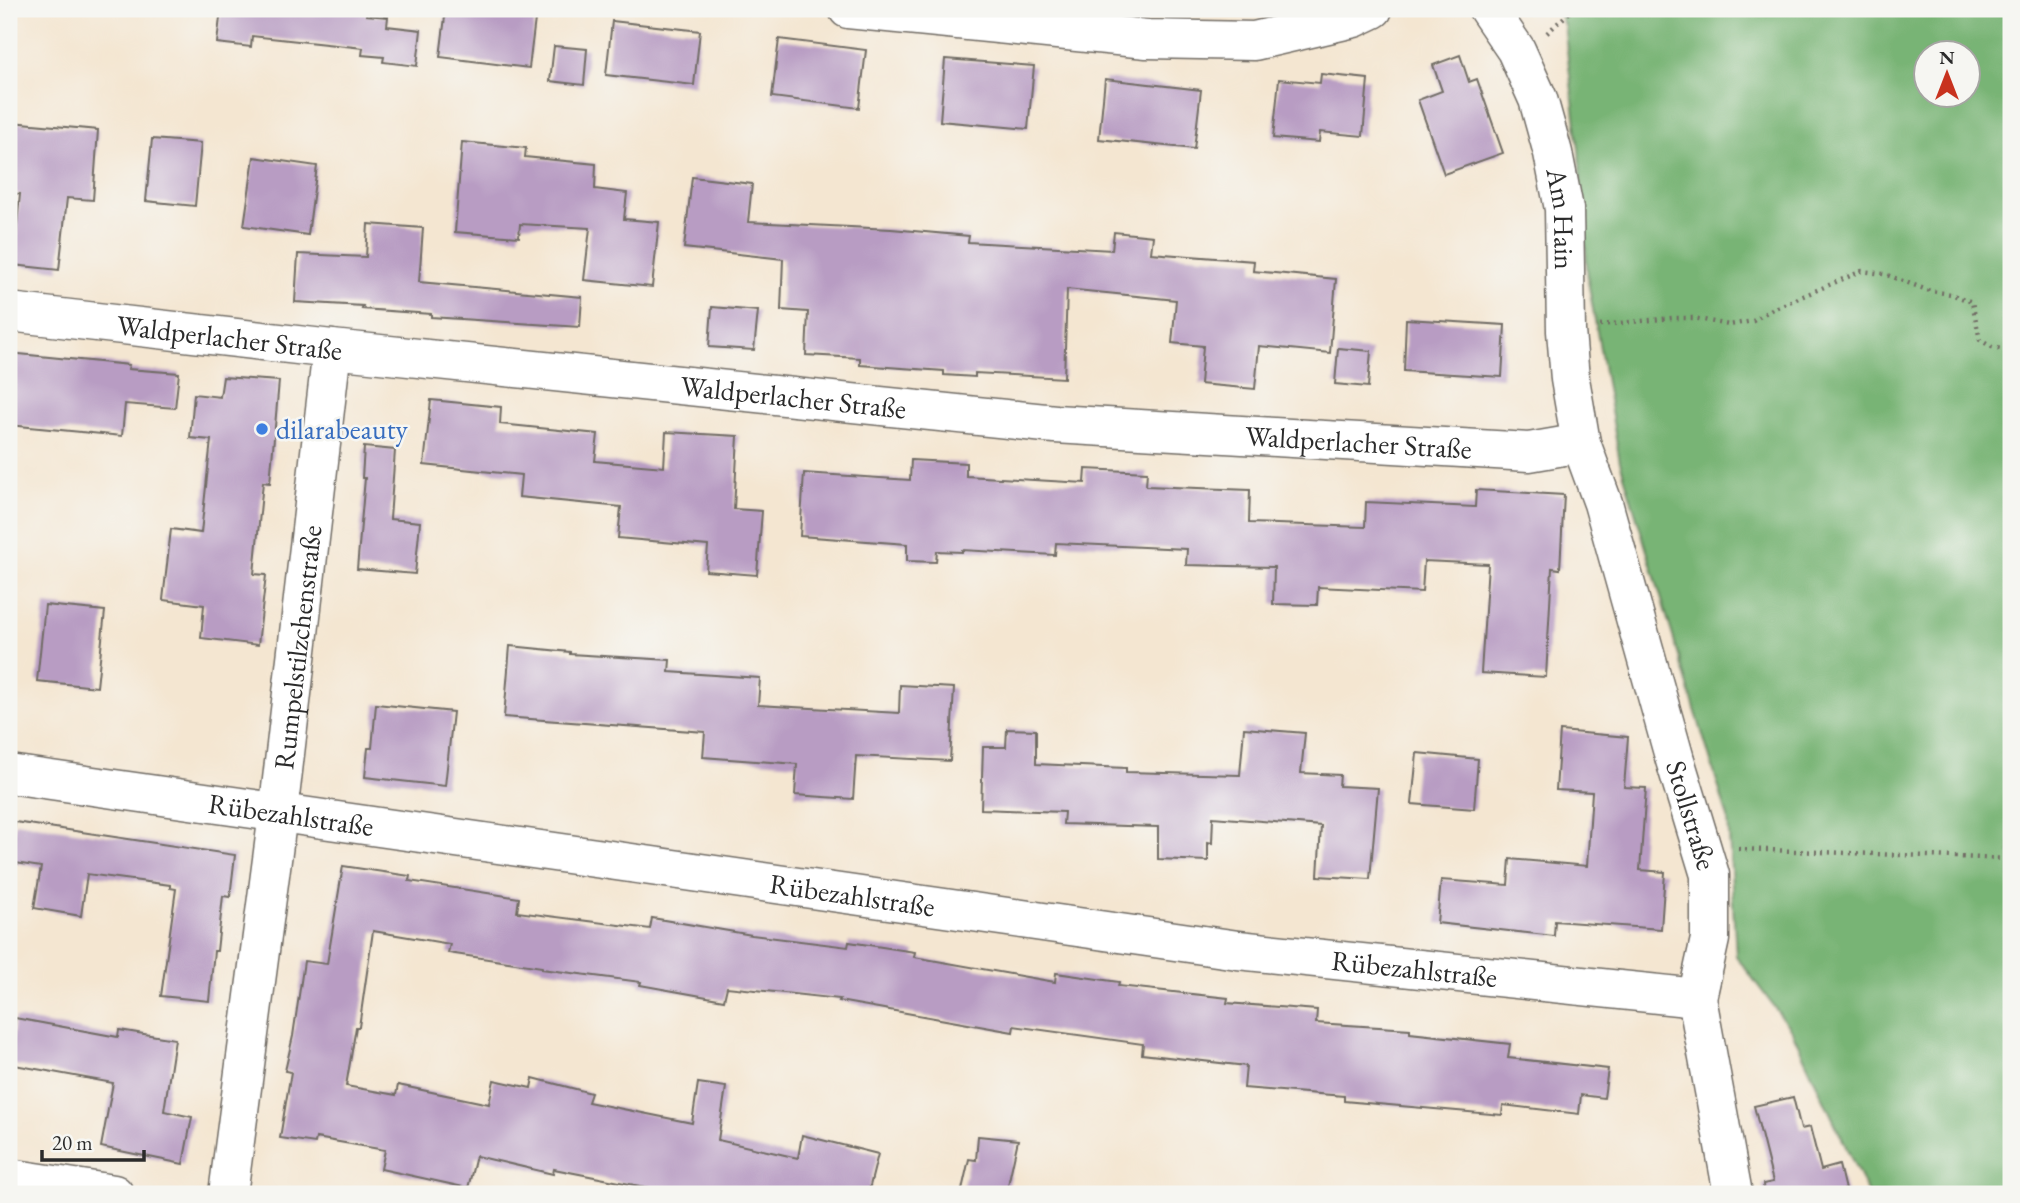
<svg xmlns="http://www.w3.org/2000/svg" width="2020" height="1203" font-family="'EB Garamond',serif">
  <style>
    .forest { fill: #78b474; stroke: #527050; stroke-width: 2; fill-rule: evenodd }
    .building { fill: #b89cc3 }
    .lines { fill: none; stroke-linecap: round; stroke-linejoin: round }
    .minor-casing { stroke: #716c65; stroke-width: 41 }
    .path { stroke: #716c65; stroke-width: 4.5; stroke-dasharray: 2 5; stroke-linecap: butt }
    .minor { stroke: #fff; stroke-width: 38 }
    .shop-dot { fill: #3f7fe0; stroke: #f6f6f2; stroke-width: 2.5 }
    .labels { text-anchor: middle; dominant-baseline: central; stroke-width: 5; stroke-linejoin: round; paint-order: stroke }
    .street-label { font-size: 28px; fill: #2b2b2b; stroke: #f6f6f2 }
    .shop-label { font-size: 28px; fill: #366cbe; stroke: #f6f6f2; text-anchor: start }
  </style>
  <rect width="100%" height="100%" fill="#f6f6f2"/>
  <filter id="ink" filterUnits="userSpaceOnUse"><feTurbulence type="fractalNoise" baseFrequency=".0143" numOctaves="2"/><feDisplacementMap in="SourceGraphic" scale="14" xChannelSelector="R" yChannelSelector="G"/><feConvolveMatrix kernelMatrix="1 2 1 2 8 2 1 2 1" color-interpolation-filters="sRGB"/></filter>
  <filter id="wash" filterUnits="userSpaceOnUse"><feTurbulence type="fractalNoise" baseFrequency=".00686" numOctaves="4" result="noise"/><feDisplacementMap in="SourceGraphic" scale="28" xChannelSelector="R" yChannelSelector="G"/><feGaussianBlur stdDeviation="1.57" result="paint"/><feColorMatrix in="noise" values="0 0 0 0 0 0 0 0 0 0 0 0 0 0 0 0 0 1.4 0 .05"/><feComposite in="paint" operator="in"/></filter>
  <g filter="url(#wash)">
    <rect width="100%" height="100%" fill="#f4e6d1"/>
    <path class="forest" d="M1557 9H2011V1194H1868L1792 1031 1736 956 1728 818 1620 462 1588 281 1579 150 1564 25ZM1926 52H1968V94H1926Z"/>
    <g id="blocks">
      <g class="building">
        <polygon points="221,9 278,13 279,9 367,9 366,15 388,17 387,26 421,30 417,66 383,62 384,57 362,55 363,48 252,36 251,47 217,43"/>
        <polygon points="446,9 516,9 536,11 529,68 440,57"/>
        <polygon points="612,21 700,31 694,85 606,75"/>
        <polygon points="779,39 866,50 859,108 772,97"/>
        <polygon points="554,46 587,49 584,85 550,81"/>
        <polygon points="1460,55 1469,82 1477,79 1503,153 1444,174 1418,100 1442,91 1433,65"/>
        <polygon points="945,59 1034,66 1028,129 940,121"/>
        <polygon points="1321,74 1368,79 1363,136 1320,132 1319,142 1273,138 1279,79 1320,83"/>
        <polygon points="1105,79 1201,90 1194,149 1099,139"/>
        <polygon points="11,122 98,130 93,200 67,198 59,270 13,265 20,194 9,193"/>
        <polygon points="152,139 201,143 195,206 146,201"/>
        <polygon points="462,142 526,148 525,157 596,164 595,189 627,193 624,219 659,222 652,287 584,280 590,228 520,224 519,237 455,232"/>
        <polygon points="254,157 317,166 308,235 244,226"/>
        <polygon points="692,177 752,184 748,222 891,229 969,236 968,242 1112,250 1114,232 1153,236 1151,253 1254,261 1253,271 1336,279 1330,353 1259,346 1255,389 1200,384 1203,346 1172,343 1176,300 1067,289 1064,378 975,373 975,377 944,375 944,371 860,365 860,358 806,355 808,312 781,310 783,259 684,248"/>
        <polygon points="368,224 423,228 419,282 582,297 580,327 431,317 431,314 362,309 363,306 295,302 298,254 366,257"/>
        <polygon points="712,307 758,311 754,350 709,347"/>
        <polygon points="1406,319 1505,325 1502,377 1404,371"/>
        <polygon points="1338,348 1371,351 1368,387 1335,384"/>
        <polygon points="9,353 129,365 128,369 179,373 175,408 125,404 122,436 9,425"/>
        <polygon points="223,377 279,381 270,483 263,482 254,574 266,575 258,645 201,638 204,605 163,600 171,529 201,533 211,440 190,438 194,394 220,397"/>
        <polygon points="431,400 501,407 500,424 598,434 595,461 664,467 666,432 738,436 734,509 762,511 757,575 706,571 708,546 618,538 621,507 519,497 521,475 424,465"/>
        <polygon points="364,447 395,450 390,519 420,522 415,574 357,569 365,478 362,478"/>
        <polygon points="911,460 966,463 966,476 1085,483 1086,469 1147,472 1146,486 1250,490 1249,523 1365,527 1366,502 1475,507 1476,490 1564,495 1560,569 1552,568 1546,677 1481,673 1488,564 1424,561 1422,592 1318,587 1317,605 1273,604 1274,567 1186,565 1187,549 1056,543 1055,555 962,550 962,552 937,551 936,562 907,561 907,544 800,536 804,473 910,480"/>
        <polygon points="45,605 105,611 97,687 37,681"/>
        <polygon points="510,646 570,652 570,654 670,660 669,672 760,678 758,705 899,713 900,685 954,688 950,761 856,756 853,799 795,795 797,764 703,757 705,732 504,717"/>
        <polygon points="376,704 453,712 445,786 365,777 368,748 372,748"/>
        <polygon points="1244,728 1305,733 1301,773 1340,775 1339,786 1378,788 1370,879 1318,876 1321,826 1213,817 1212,843 1208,842 1208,861 1158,859 1158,827 1063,824 1064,812 981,809 983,747 1006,747 1007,729 1036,730 1036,764 1126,768 1126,772 1240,775"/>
        <polygon points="1560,731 1628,737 1624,787 1646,788 1640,870 1665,872 1661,929 1555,921 1554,936 1437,923 1441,880 1508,885 1510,859 1587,866 1592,792 1556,790"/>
        <polygon points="1417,753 1478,759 1474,809 1412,804"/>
        <polygon points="15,822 235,855 230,897 223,896 217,951 214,951 209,1001 161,996 176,889 170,888 170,885 87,874 81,916 34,908 41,867 9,862"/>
        <polygon points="343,866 410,876 409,881 519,898 517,912 650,929 652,918 752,935 848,947 849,942 915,952 914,957 1055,982 1056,973 1119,982 1118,986 1228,998 1227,1003 1317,1010 1316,1023 1410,1029 1410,1033 1510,1044 1508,1058 1608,1069 1604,1098 1581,1095 1579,1114 1503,1105 1502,1115 1344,1101 1344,1096 1244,1088 1246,1066 1142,1054 1143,1044 1014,1026 1013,1032 839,1001 840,999 727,987 724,1000 640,985 641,982 542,969 542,967 448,953 450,944 373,931 359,1027 356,1027 346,1086 396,1095 398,1085 489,1104 494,1080 531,1088 533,1078 591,1093 588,1102 692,1123 698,1083 726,1087 718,1140 798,1158 802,1135 878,1154 868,1194 680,1194 554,1169 553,1174 476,1156 468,1188 381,1169 385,1150 316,1138 315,1143 280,1138 291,1072 285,1071 293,1036 304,961 327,964"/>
        <polygon points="15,1018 118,1037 119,1030 175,1039 164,1111 192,1117 183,1164 101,1147 113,1083 9,1064"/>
        <polygon points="1793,1097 1801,1129 1810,1127 1821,1170 1839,1165 1846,1194 1764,1194 1763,1184 1773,1182 1754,1106"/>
        <polygon points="978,1136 1018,1140 1006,1194 961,1194 969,1159 976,1160"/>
      </g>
    </g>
  </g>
  <g filter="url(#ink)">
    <use href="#blocks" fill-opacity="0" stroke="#716c65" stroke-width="2"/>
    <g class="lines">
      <defs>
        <g id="minor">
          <polyline points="848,9 1147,39 1254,41 1354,18 1373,9"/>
          <path id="s1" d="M1488 9 1516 50 1538 99 1553 153 1564 209 1566 331 1570 379 1581 443 1603 503 1675 760 1710 875V939L1697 998 1733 1194"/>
          <path id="s2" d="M9 312 332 349 1055 424 1529 452 1581 443"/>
          <path id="s3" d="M9 774 1238 950 1697 998"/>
          <polyline points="9,1178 114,1194"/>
          <path id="s4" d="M228 1194 278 814 332 349"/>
        </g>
      </defs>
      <use href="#minor" class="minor-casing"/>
      <g class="path">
        <polyline points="1547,33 1573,9"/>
        <polyline points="1600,325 1672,318 1694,318 1729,325 1753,321 1770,310 1862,271 1884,274 1930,291 1951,294 1972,302 1980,340 1992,347 2011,351"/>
        <polyline points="1738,849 2011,859"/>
      </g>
      <use href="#minor" class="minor"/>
    </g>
  </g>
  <circle class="shop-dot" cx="262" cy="429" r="7"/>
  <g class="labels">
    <g class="street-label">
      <text stroke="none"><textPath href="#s1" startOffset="226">Am Hain</textPath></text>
      <text stroke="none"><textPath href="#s2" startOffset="222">Waldperlacher Straße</textPath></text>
      <text stroke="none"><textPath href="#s2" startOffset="789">Waldperlacher Straße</textPath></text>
      <text stroke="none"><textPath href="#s2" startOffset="1356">Waldperlacher Straße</textPath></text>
      <text stroke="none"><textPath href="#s4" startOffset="551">Rumpelstilzchenstraße</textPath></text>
      <text stroke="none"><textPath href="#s1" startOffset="840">Stollstraße</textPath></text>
      <text stroke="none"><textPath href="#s3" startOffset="285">Rübezahlstraße</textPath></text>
      <text stroke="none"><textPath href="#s3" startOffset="852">Rübezahlstraße</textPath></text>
      <text stroke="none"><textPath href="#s3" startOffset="1419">Rübezahlstraße</textPath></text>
    </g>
    <g class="shop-label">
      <text x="276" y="429">dilarabeauty</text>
    </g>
  </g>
  <rect width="2020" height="1203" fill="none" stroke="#f6f6f2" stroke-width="35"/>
  <g transform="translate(1947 74)"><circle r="33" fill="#f6f6f2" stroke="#a5a5a2" stroke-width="2"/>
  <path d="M0-5L12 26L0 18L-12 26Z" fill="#c8321e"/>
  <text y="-10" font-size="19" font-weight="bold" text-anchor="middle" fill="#2b2b2b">N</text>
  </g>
  <path d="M42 1150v10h102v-10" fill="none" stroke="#2b2b2b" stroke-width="3.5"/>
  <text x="52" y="1150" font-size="21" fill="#2b2b2b" stroke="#f6f6f2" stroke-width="5" paint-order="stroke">20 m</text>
</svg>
